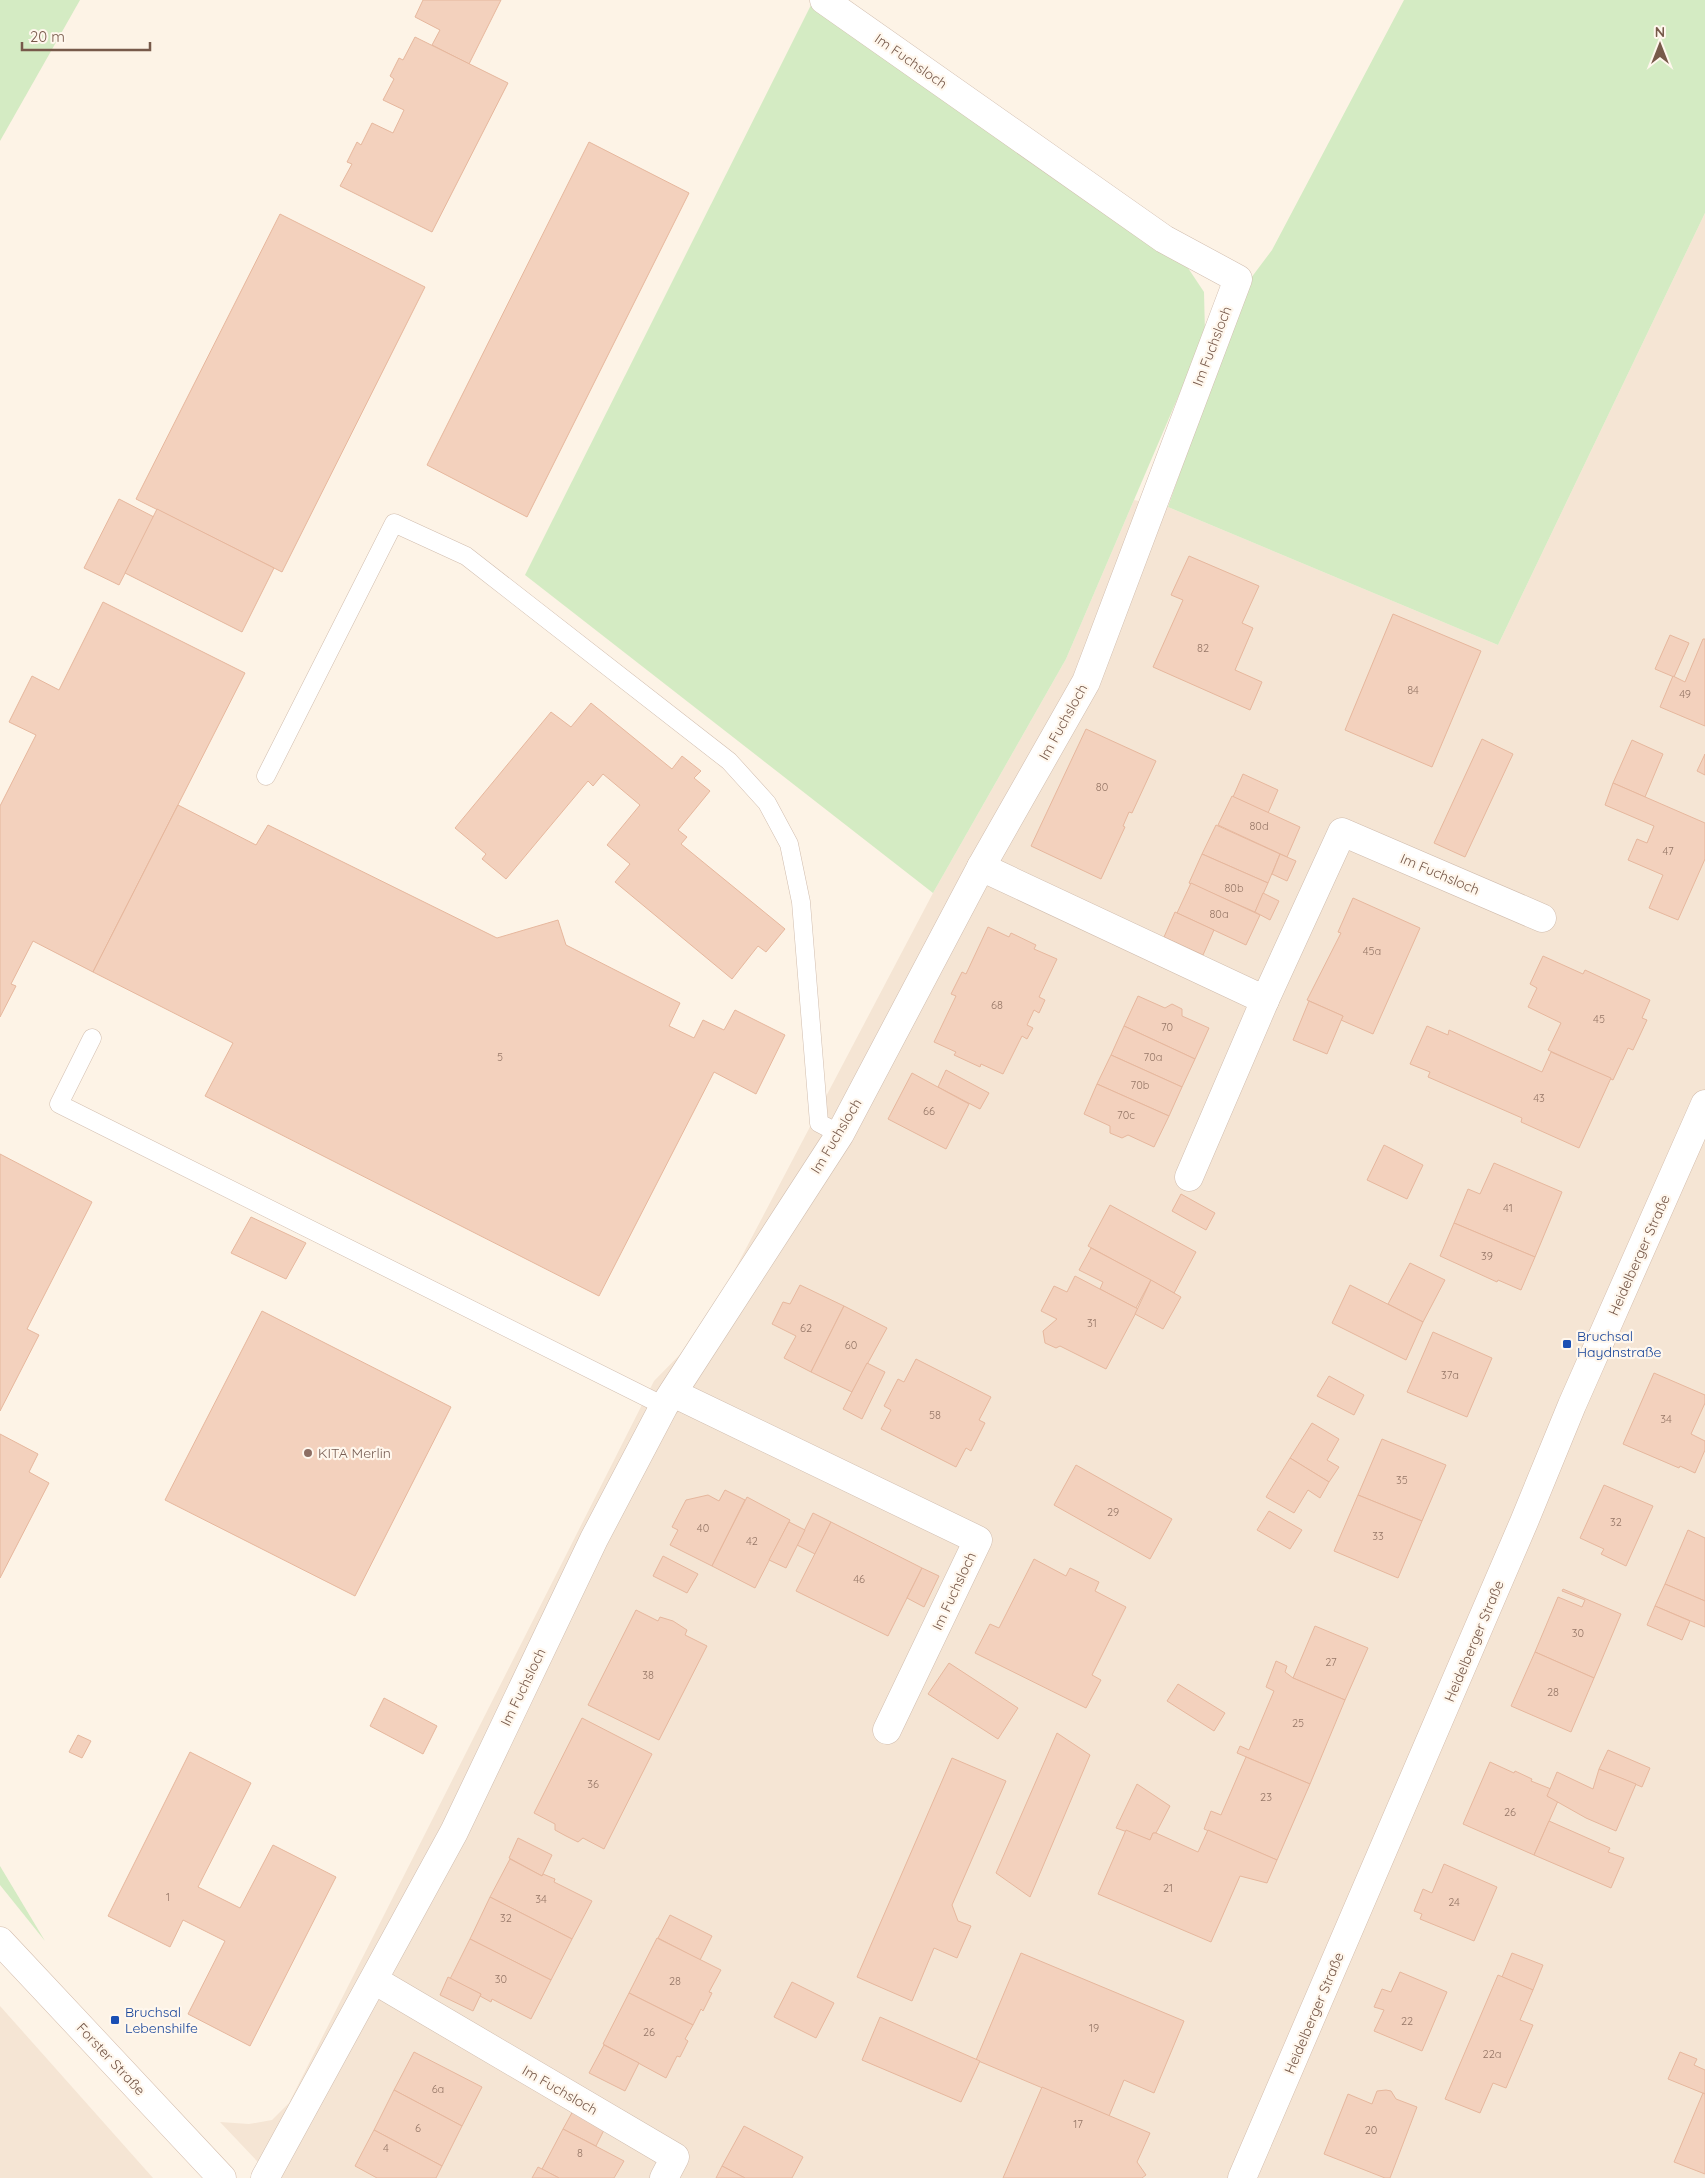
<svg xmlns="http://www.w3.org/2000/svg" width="1705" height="2178" font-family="Quicksand,sans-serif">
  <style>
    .residential { fill: #f5e5d4 }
    .green { fill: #d4ebc3 }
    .building { fill: #f3d1bd; stroke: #e6b79d }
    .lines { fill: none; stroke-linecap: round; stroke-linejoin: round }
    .lane-casing { stroke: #d1bdae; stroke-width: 19 }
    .street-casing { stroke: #d1bdae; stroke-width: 29 }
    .secondary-casing { stroke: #d4bdac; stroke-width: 29 }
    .lane { stroke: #fff; stroke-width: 18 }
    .street { stroke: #fff; stroke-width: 28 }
    .secondary { stroke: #fff; stroke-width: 28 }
    .transit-dot { fill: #1a4fb4; stroke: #fff7ed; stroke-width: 2 }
    .education-dot { fill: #8d6e63; stroke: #fff7ed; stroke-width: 2 }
    .labels { text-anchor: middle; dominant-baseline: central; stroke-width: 4.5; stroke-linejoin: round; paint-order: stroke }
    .number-label { font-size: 11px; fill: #967767 }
    .street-label { font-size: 14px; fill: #77594a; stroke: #fff7ed }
    .transit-label { font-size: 14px; fill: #164399; stroke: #fff7ed; text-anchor: start }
    .education-label { font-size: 14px; fill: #785e54; stroke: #fff7ed; text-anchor: start }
  </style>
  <rect width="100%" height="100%" fill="#fdf3e6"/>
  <g class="residential">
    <polygon points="1705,213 1705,2178 273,2178 220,2122 249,2124 272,2120 289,2103 654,1381 702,1332 933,893 1066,659 1134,500 1168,507 1498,645"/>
    <polygon points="0,2006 153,2178 0,2178"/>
  </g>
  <g class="green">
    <polygon points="0,0 80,0 0,141"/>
    <polygon points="1404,0 1705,0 1705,213 1498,645 1168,507 1245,286 1272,250"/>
    <polygon points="812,3 1184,262 1204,292 1205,334 1066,659 933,893 525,575"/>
    <polygon points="0,1866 45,1941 0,1885"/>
  </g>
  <g class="building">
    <polygon points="423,0 501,0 469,64 432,45 440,30 415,17"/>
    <polygon points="415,37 508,83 432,232 340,186 352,164 347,162 357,142 361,145 372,123 393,133 404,110 383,100 394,79 390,76 399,58 403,60"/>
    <polygon points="589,142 689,193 527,517 427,465"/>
    <polygon points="280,214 425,287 282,572 136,499"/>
    <polygon points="119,499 154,517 119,585 84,568"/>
    <polygon points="157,509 274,568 242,632 125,573"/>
    <polygon points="1189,556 1259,586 1242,623 1253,628 1235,670 1262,682 1250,710 1153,667 1183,600 1171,595"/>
    <polygon points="103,602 245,673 93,972 33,941 11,984 16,986 0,1017 0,806 36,735 9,722 32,676 59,690"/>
    <polygon points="1393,614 1481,651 1432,767 1345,730"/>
    <polygon points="1670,635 1689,643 1674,677 1655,669"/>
    <polygon points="1703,639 1705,639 1705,726 1660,707 1673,676 1685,682"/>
    <polygon points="591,703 672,769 682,756 701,771 694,778 710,791 678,830 687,837 681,844 785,929 766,952 758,946 732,979 615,882 630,864 607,845 640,805 603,774 593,786 588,781 506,879 482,859 486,854 455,828 551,712 571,727"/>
    <polygon points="1086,729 1156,761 1132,813 1129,812 1123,826 1125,827 1101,879 1031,846"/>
    <polygon points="1482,739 1513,754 1465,857 1434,843"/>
    <polygon points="1632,740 1663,754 1645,797 1613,783"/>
    <polygon points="1705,754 1705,775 1697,771"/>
    <polygon points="1243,774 1278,790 1268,813 1233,797"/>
    <polygon points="1613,783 1705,823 1705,859 1678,920 1649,908 1663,875 1628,860 1637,839 1647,843 1654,826 1605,805"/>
    <polygon points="1232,796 1300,827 1287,857 1218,825"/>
    <polygon points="178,805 256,845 268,825 497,938 558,920 566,945 680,1003 669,1026 694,1038 703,1020 724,1030 735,1010 785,1035 756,1094 714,1072 599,1296 205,1096 233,1043 93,972"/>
    <polygon points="1216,825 1280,854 1268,883 1202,854"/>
    <polygon points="1202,854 1268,883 1255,912 1189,883"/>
    <polygon points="1280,854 1296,861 1287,881 1272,874"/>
    <polygon points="1191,883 1260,915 1246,945 1177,913"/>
    <polygon points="1263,893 1279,901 1270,920 1255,912"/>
    <polygon points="1353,898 1420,928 1373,1034 1341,1020 1343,1016 1307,1000 1341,933 1338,932"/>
    <polygon points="1175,912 1214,930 1203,955 1164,937"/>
    <polygon points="988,927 1009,937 1011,933 1036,945 1034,949 1057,959 1039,997 1045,1000 1039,1013 1034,1010 1027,1025 1033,1028 1027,1039 1022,1036 1003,1074 981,1064 980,1067 954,1055 956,1052 934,1042 956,996 951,994 962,972 966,974"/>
    <polygon points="1543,956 1583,974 1585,970 1650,1000 1642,1018 1647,1020 1633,1050 1628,1048 1613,1080 1548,1050 1561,1023 1528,1007 1537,988 1530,984"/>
    <polygon points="1138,996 1165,1008 1172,1004 1182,1009 1182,1016 1209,1028 1195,1059 1124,1026"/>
    <polygon points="1309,1001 1343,1016 1327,1054 1293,1040"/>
    <polygon points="1124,1026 1195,1059 1182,1087 1111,1055"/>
    <polygon points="1427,1026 1448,1035 1449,1030 1542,1072 1551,1052 1611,1078 1579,1148 1521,1122 1522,1118 1428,1077 1430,1072 1410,1064"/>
    <polygon points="1111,1055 1182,1087 1169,1116 1097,1084"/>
    <polygon points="946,1070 989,1093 980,1109 938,1087"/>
    <polygon points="912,1073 969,1104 946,1149 888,1119"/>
    <polygon points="1097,1084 1169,1116 1154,1147 1128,1135 1122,1138 1110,1133 1110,1126 1084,1114"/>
    <polygon points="1384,1145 1423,1165 1407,1199 1367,1180"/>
    <polygon points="0,1154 92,1202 27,1329 39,1335 0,1411"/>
    <polygon points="1494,1163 1562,1192 1535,1257 1454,1223 1468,1189 1480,1194"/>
    <polygon points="1181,1194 1215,1213 1206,1230 1172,1211"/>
    <polygon points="1110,1205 1196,1252 1174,1293 1088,1246"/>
    <polygon points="251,1217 306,1243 286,1279 231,1253"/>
    <polygon points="1454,1223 1535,1257 1521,1290 1498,1280 1497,1282 1440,1256"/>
    <polygon points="1091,1248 1151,1280 1136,1308 1100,1289 1103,1282 1079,1270"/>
    <polygon points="1410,1263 1445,1280 1423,1322 1388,1304"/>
    <polygon points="1075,1276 1138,1309 1106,1369 1060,1346 1056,1348 1045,1343 1043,1331 1057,1319 1041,1311 1054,1286 1067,1292"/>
    <polygon points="1151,1280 1181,1297 1163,1329 1135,1314"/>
    <polygon points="800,1285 844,1306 811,1372 784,1358 796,1336 772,1324 783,1302 790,1304"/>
    <polygon points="1350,1285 1423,1322 1406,1360 1332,1323"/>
    <polygon points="844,1306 887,1328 852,1392 811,1372"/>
    <polygon points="262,1311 451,1407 355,1596 165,1500"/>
    <polygon points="1433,1332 1492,1358 1467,1417 1407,1392"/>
    <polygon points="916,1359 991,1397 979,1420 985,1423 971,1451 966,1448 956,1467 881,1429 891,1410 884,1406 898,1379 904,1382"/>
    <polygon points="867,1363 885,1372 862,1419 843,1409"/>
    <polygon points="1654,1373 1705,1395 1705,1403 1691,1434 1705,1441 1705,1450 1695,1473 1680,1466 1679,1468 1623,1444"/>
    <polygon points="1329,1376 1364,1395 1354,1415 1317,1396"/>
    <polygon points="1312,1423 1339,1439 1327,1460 1339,1467 1329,1482 1290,1458"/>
    <polygon points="0,1434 38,1454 29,1472 49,1483 0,1578"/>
    <polygon points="1382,1439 1446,1465 1422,1521 1358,1495"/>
    <polygon points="1290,1458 1329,1482 1320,1498 1308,1490 1294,1513 1266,1497"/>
    <polygon points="1076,1465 1172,1519 1150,1559 1054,1505"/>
    <polygon points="1604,1485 1653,1506 1626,1566 1601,1554 1604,1549 1580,1538"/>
    <polygon points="725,1490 745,1500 712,1566 670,1545 678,1530 672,1527 686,1500 708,1495 719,1501"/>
    <polygon points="1358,1495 1422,1521 1398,1578 1334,1551"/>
    <polygon points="747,1497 790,1520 755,1588 712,1566"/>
    <polygon points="1269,1511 1302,1530 1290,1549 1257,1530"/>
    <polygon points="813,1513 831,1522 815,1554 797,1545"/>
    <polygon points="789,1522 805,1530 786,1568 769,1560"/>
    <polygon points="831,1522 922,1568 888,1636 796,1591"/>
    <polygon points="1688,1530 1705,1538 1705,1601 1665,1584"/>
    <polygon points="663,1556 698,1574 687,1593 653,1576"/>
    <polygon points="1034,1559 1066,1576 1070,1568 1099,1582 1095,1591 1126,1607 1092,1675 1101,1680 1086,1708 975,1653 990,1624 999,1628"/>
    <polygon points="922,1568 939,1576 924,1607 907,1598"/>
    <polygon points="1665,1584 1705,1601 1705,1627 1655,1606"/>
    <polygon points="1563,1589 1621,1614 1594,1678 1535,1652 1558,1597 1582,1607 1585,1600 1562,1591"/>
    <polygon points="1655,1606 1690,1621 1682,1640 1647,1625"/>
    <polygon points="636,1610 658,1621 660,1617 673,1621 687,1630 685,1635 707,1646 659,1740 588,1705"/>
    <polygon points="1315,1626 1368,1648 1345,1700 1293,1678"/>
    <polygon points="1535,1652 1594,1678 1571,1732 1511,1706"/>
    <polygon points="1276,1661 1287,1666 1285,1672 1293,1678 1345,1700 1310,1784 1237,1753 1240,1746 1249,1750 1274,1691 1266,1687"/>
    <polygon points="949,1663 1018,1708 998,1739 928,1694"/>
    <polygon points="1178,1684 1225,1713 1214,1731 1167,1701"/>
    <polygon points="384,1698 437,1726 423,1754 370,1726"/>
    <polygon points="582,1718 652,1754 604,1849 583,1838 578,1842 566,1836 555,1830 555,1824 534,1813"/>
    <polygon points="1057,1733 1090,1755 1030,1897 996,1873"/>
    <polygon points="78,1735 91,1741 82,1758 69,1752"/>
    <polygon points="1608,1750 1650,1768 1642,1787 1599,1769"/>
    <polygon points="190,1752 251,1783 198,1887 240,1908 273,1845 336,1877 250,2046 188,2014 225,1941 183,1920 170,1947 108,1916"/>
    <polygon points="1246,1757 1310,1784 1277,1860 1204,1829 1211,1811 1221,1815"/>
    <polygon points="952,1758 1006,1781 952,1905 958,1921 971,1926 957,1958 934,1948 912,2001 857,1977"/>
    <polygon points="1490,1762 1514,1773 1515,1771 1532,1779 1531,1781 1551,1789 1547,1796 1558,1801 1534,1855 1463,1824"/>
    <polygon points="1599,1769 1636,1784 1616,1831 1586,1818 1547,1796 1557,1772 1593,1789"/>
    <polygon points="1137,1784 1170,1806 1156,1833 1153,1833 1150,1840 1116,1828"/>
    <polygon points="1549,1821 1610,1848 1608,1852 1624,1858 1611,1888 1534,1855"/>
    <polygon points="1126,1830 1150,1840 1153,1833 1156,1833 1198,1852 1208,1830 1277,1860 1267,1883 1240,1876 1211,1942 1098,1894"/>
    <polygon points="518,1838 552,1855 542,1876 509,1858"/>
    <polygon points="510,1859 542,1876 543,1874 555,1879 554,1882 592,1901 572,1939 490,1897"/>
    <polygon points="1444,1864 1497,1887 1474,1941 1420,1919 1422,1914 1414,1911 1423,1889 1432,1893"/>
    <polygon points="490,1897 572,1939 551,1980 470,1939"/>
    <polygon points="670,1915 712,1936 700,1960 658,1938"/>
    <polygon points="657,1938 721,1970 709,1992 712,1993 703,2011 701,2009 693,2025 629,1993"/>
    <polygon points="470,1939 551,1980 531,2019 492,1999 491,2002 480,1996 481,1994 450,1979"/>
    <polygon points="1021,1953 1184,2021 1154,2093 1124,2080 1109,2116 976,2060"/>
    <polygon points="1512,1953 1543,1965 1533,1990 1502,1977"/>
    <polygon points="1400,1972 1447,1992 1422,2051 1374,2031 1384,2010 1374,2007 1382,1989 1391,1992"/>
    <polygon points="1498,1975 1533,1990 1520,2020 1533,2025 1506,2088 1493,2083 1480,2113 1445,2099"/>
    <polygon points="448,1977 481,1994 473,2011 440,1995"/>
    <polygon points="792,1982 834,2003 816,2038 774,2017"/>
    <polygon points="629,1993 693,2025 685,2039 688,2041 680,2057 677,2056 666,2078 603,2044"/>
    <polygon points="880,2017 980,2061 961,2102 862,2060"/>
    <polygon points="604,2045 639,2063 625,2091 589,2073"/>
    <polygon points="414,2052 482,2087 462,2126 394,2090"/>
    <polygon points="1680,2052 1697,2059 1694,2065 1705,2070 1705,2094 1668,2079"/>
    <polygon points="1042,2087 1150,2133 1137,2162 1146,2175 1142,2178 1003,2178"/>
    <polygon points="394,2090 462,2126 442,2166 374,2130"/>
    <polygon points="1386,2090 1391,2091 1396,2099 1417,2107 1390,2178 1385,2178 1324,2154 1348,2094 1372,2104 1377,2091"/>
    <polygon points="1703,2093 1705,2094 1705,2174 1674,2162"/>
    <polygon points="574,2109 606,2126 596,2146 563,2129"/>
    <polygon points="744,2126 803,2157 792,2178 745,2178 722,2166"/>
    <polygon points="563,2129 624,2161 614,2178 559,2178 542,2169"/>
    <polygon points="374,2130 442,2166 436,2178 377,2178 355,2166"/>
    <polygon points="722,2166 745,2178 716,2178"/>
    <polygon points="538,2167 542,2169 559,2178 532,2178"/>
  </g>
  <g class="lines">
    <defs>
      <g id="lane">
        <polyline points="266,776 394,523 466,556 729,761 767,803 789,844 801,902 819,1123 840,1134"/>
        <polyline points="92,1038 59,1104 664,1406"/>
      </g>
      <g id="street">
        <polyline points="981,867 1265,1000 1342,832 1542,918"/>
        <polyline points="1189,1177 1265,1000"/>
        <polyline points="673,1393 978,1540 887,1730"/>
        <polyline points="374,1980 675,2157 664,2178"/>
        <polyline points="265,2178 454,1832 594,1539 664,1406 840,1134 981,867 1086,682 1238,279 1164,239 824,0"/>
      </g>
      <g id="secondary">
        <polyline points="0,1941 222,2178"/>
        <polyline points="1242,2178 1524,1522 1572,1405 1705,1104"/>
      </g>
    </defs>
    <use href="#lane" class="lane-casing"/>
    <use href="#street" class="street-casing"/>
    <use href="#secondary" class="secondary-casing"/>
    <use href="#lane" class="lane"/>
    <use href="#street" class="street"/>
    <use href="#secondary" class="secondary"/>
  </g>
  <g class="transit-dot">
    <rect x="1562" y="1339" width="10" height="10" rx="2.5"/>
    <rect x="110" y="2015" width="10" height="10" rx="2.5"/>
  </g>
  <circle class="education-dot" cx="308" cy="1453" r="5"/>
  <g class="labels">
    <g class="number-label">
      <text x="1203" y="648">82</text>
      <text x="1413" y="690">84</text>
      <text x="1685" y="694">49</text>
      <text x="1102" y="787">80</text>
      <text x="1259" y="826">80d</text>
      <text x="1668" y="851">47</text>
      <text x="1234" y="888">80b</text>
      <text x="1219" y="914">80a</text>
      <text x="1372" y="951">45a</text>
      <text x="997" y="1005">68</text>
      <text x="1599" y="1019">45</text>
      <text x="1167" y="1027">70</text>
      <text x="500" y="1057">5</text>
      <text x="1153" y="1057">70a</text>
      <text x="1140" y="1085">70b</text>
      <text x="1539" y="1098">43</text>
      <text x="929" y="1111">66</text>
      <text x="1126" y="1115">70c</text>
      <text x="1508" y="1208">41</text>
      <text x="1487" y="1256">39</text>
      <text x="1092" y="1323">31</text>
      <text x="806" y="1328">62</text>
      <text x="851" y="1345">60</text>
      <text x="1450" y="1375">37a</text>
      <text x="935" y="1415">58</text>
      <text x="1666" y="1419">34</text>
      <text x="1402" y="1480">35</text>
      <text x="1113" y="1512">29</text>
      <text x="1616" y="1522">32</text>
      <text x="703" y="1528">40</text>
      <text x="1378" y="1536">33</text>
      <text x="752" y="1541">42</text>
      <text x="859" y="1579">46</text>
      <text x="1578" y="1633">30</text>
      <text x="1331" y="1662">27</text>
      <text x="648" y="1675">38</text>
      <text x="1553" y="1692">28</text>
      <text x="1298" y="1723">25</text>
      <text x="593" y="1784">36</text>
      <text x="1266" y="1797">23</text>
      <text x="1510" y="1812">26</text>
      <text x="1168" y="1888">21</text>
      <text x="168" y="1897">1</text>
      <text x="541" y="1899">34</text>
      <text x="1454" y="1902">24</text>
      <text x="506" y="1918">32</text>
      <text x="501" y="1979">30</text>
      <text x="675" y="1981">28</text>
      <text x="1407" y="2021">22</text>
      <text x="1094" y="2028">19</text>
      <text x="649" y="2032">26</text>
      <text x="1492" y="2054">22a</text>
      <text x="438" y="2089">6a</text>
      <text x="1078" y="2124">17</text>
      <text x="418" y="2128">6</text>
      <text x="1371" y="2130">20</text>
      <text x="386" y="2148">4</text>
      <text x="580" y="2153">8</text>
    </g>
    <g class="street-label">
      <text transform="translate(911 61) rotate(35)">Im Fuchsloch</text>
      <text transform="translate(1212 346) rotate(-69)">Im Fuchsloch</text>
      <text transform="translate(1063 722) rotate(-61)">Im Fuchsloch</text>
      <text transform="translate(1440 874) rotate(23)">Im Fuchsloch</text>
      <text transform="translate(836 1136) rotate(-59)">Im Fuchsloch</text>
      <text transform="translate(1639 1255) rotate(-66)">Heidelberger Straße</text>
      <text transform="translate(954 1591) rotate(-65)">Im Fuchsloch</text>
      <text transform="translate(1474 1641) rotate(-67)">Heidelberger Straße</text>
      <text transform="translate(523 1687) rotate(-64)">Im Fuchsloch</text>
      <text transform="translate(1314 2013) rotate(-67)">Heidelberger Straße</text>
      <text transform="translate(111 2059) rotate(47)">Forster Straße</text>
      <text transform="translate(560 2090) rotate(30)">Im Fuchsloch</text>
    </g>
    <g class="transit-label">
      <text x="1577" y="1336">Bruchsal<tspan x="1577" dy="16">Haydnstraße</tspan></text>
      <text x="125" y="2012">Bruchsal<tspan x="125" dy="16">Lebenshilfe</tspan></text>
    </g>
    <g class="education-label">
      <text x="318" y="1453">KITA Merlin</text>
    </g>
  </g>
  <g transform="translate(1660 45)" stroke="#fff7ed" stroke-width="4" paint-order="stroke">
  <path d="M0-4L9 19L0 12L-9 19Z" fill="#77594a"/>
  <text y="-8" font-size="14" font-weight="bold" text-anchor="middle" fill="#77594a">N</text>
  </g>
  <path d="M22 42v8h128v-8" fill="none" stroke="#77594a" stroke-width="2.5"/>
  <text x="30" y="42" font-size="15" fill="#77594a" stroke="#fff7ed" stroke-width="4" paint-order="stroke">20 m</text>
</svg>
